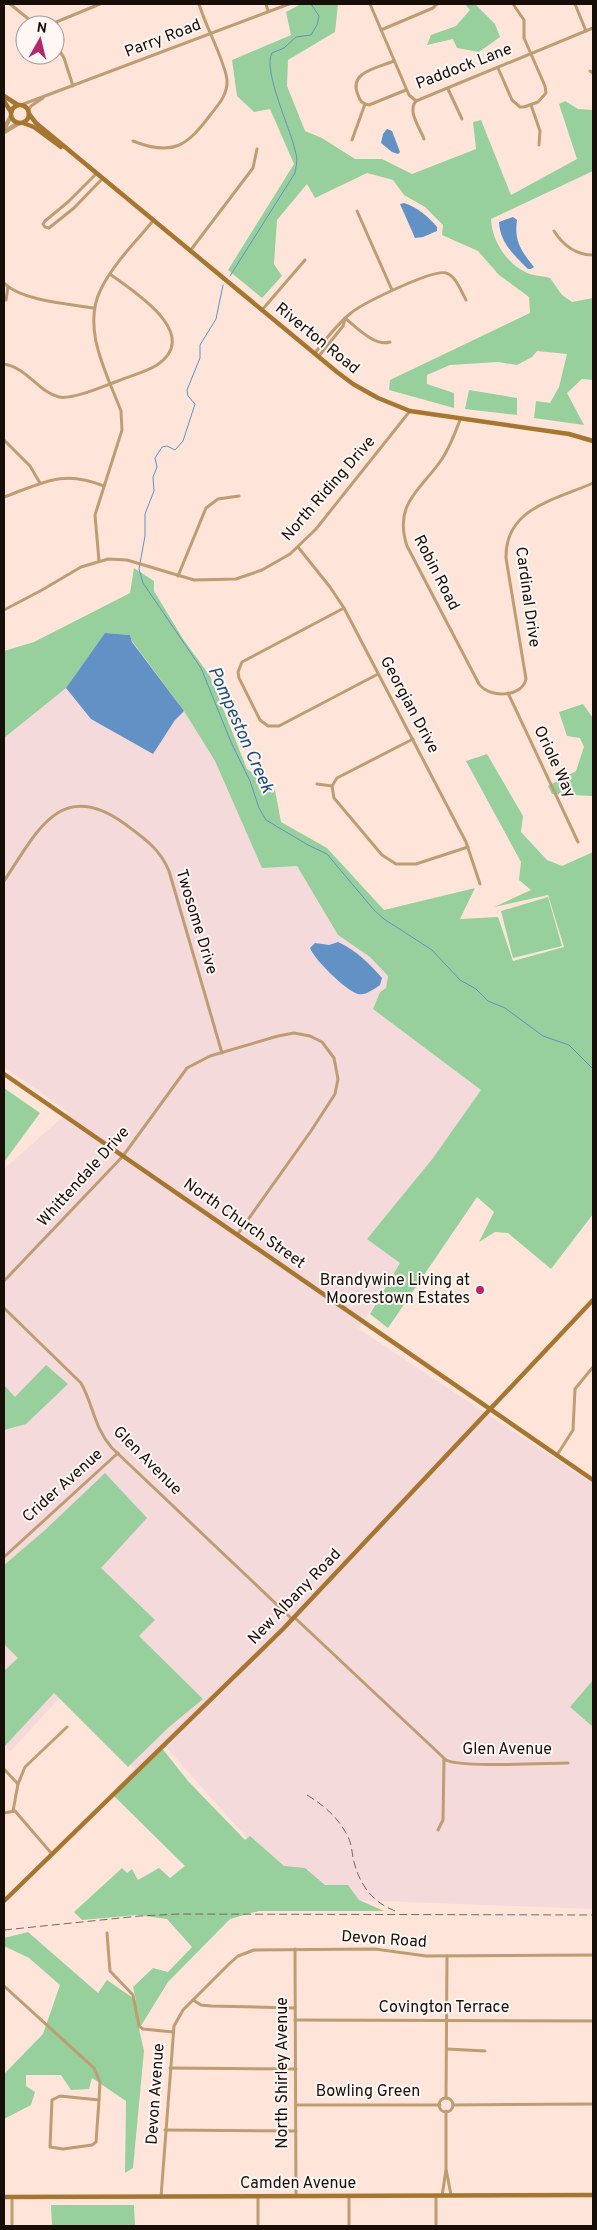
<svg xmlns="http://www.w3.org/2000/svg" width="597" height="2230" font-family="Overpass,sans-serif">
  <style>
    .industrial { fill: #f5dadc }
    .green { fill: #97d09c }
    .water { fill: #6191c5 }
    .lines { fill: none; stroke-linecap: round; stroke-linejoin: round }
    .stream { stroke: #6191c5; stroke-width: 1 }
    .minor { stroke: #be9d73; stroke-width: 3 }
    .tertiary { stroke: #be9d73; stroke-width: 4.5 }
    .secondary { stroke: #a67631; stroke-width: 4.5 }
    .rail { stroke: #78675f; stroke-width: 1; stroke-dasharray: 8 4; stroke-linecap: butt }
    .poi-dot { fill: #b22868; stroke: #fef7f4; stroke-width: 2 }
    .labels { text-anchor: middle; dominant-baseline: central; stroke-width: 4; stroke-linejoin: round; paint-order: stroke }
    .street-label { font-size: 16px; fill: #180e08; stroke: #fef7f4 }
    .poi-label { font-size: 16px; fill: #180e08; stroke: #fef7f4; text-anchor: end }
    .water-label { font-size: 18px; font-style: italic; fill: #1b4e80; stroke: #fef7f4 }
  </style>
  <rect width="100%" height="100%" fill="#ffe5d9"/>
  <polygon class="industrial" points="112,620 184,711 215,761 262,867 297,866 338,935 370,957 388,976 386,989 380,992 373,1009 481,1090 433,1158 367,1239 401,1262 359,1329 593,1484 593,1909 324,1899 289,1885 165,1746 137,1772 64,1693 10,1752 4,1745 4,1423 22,1405 4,1385 4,1169 68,1112 4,1067 4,704"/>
  <g class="green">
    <path d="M301 4H338L335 32 288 60 287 86 305 131 322 138 355 159H382L412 174 476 149 473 122 481 120 511 195 577 159 559 104 565 101 578 109 593 110V171L491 219C492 242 508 266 530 274 536 276 543 276 550 278L562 295 572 302 593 298V380L582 379 567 393 584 425 534 418 536 401 550 403 559 387 567 354 537 351 532 357 517 365 498 362 450 365 427 375V384L454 393V408L389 390 390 380 530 313 529 297 499 275 478 251 442 235 443 225 425 207 404 195 393 180 367 173 315 198 307 184 277 220 274 264 282 276 262 298 228 270 294 164 270 109 254 112 237 96 232 60 291 35 286 12Z"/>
    <polygon points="465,4 475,4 495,24 500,37 479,52 457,48 453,39 427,45 431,35 456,26 470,10"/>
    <polygon points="469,390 517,398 517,415 465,409"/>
    <polygon points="134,568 154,581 154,591 183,639 210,676 247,769 275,790 281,822 327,848 384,910 475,888 460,919 498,917 513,961 564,947 548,895 494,907 531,890 519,880 521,862 466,761 487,754 523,816 521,832 547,860 562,866 593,852 593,1214 551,1269 508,1233 495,1232 479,1242 494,1212 477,1197 388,1328 370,1314 400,1263 367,1239 433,1158 481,1090 373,1009 380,992 386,988 388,976 370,957 338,935 297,866 262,868 215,761 184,711 132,641 130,635 105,633 66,688 4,738 4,651 34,642 130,593"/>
    <polygon points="583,704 593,718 593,796 552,794 548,786 576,771 584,747 580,738 567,736 559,712"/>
    <polygon points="548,897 562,946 513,958 501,911"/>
    <polygon points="4,1088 40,1113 4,1162"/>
    <polygon points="46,1365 68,1384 26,1424 4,1430 4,1385 15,1397"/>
    <polygon points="105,1473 147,1518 101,1568 155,1620 139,1636 203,1699 169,1727 128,1767 54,1693 4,1747 4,1671 18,1658 4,1644 4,1565 44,1531"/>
    <polygon points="593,1680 593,1724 592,1726 570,1707"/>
    <polygon points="161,1747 188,1781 245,1840 250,1836 284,1866 305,1868 325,1885 348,1885 359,1900 384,1911 259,1911 230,1919 168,1982 139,2029 144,2051 133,2168 125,2173 126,2101 92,2078 89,2089 71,2090 61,2075 26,2075 26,2086 35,2092 31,2105 4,2119 4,2074 43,2034 60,1985 29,1958 4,1946 4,1938 28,1932 98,1993 107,1980 136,2000 133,1987 153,1968 168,1972 192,1947 167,1919 138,1915 82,1920 74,1912 122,1868 127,1873 132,1869 138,1880 159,1868 170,1878 185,1866 113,1795"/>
    <polygon points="51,2205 134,2205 135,2225 142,2226 52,2226"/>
  </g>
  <g class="water">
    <polygon points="387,129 392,131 400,152 398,154 392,152 381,143 383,134"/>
    <path d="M404 203C417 207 428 216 437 227V231L423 237 415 238 400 204Z"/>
    <path d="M513 217 517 220C514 241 521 251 534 267L531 269H528C514 255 500 243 499 222Z"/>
    <polygon points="105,633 130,635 132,642 184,711 175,720 153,754 91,719 66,688"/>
    <path d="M338 942C356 950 369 963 382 978L380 985C374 989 365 996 358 994 346 991 314 959 310 948L315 943 329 945Z"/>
  </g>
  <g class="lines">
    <g class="stream">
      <path d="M230 276 295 173C296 166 298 160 296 154 292 132 262 70 272 53L284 48 296 37 311 35 317 25 319 16 311 4"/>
      <polyline points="223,285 216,319 200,345 200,358 187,390 188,396 195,404 183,441 175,450 167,446 162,447 155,458 157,467 153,477 154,491 145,514 145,536 139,569 143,583 201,668 231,742 250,781 259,808 266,820 308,845 327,854 374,910 384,919 432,950 460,980 476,989 488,1001 505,1008 543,1036 569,1045 593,1069"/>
    </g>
    <g class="minor">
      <polyline points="10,4 36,25"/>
      <polyline points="266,4 268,11"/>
      <polyline points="370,4 409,95 416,101 593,28"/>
      <polyline points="575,4 586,31"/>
      <polyline points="49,25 100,4"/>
      <polyline points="381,30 433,8 437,4"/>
      <polyline points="55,43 64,58 73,86"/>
      <path d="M394 61C377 68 348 72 358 95 360 101 362 104 369 105L406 90"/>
      <polyline points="498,68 512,100 520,107 524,107 538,102 546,93 545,86 524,38 524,20 513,4"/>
      <polyline points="590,71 593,73"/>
      <polyline points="448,89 462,119"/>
      <path d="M416 101C407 111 420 128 424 139"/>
      <polyline points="21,105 289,4"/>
      <polyline points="531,105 540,131 539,145"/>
      <polyline points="28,111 31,106 43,98"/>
      <polyline points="352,140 365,104"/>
      <path d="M133 141C173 157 187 146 211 114 219 104 228 94 227 80 225 61 205 25 199 4"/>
      <polyline points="96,174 68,202 45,221 43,224 45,227 49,228 74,208 102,179"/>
      <polyline points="357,211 392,290"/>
      <path d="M554 231C563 245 576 255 593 255"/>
      <polyline points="190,251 253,168 257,149"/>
      <path d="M4 283C22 301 69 304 94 308"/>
      <polyline points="6,300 8,287"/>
      <polyline points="262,310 305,260"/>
      <path d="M345 318C356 327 375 347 390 342"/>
      <path d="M315 353C326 339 337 324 351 313 363 303 433 269 446 273 456 276 461 291 466 300"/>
      <polyline points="319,356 343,326 345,319"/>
      <path d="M4 364C28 368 38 392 59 397 72 400 104 386 118 381 130 376 146 372 157 365 203 334 133 291 110 274"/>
      <path d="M460 420C455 433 450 447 442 459 421 490 393 503 407 546L479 684C489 698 522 698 526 679L506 558C505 508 555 500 593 483"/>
      <polyline points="4,440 30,466 40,483"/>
      <path d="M4 497C43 483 62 469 104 486"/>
      <polyline points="298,547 330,587 344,608 466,842 480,884"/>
      <path d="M99 561 95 515 122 430 121 411C107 374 81 328 101 289 113 264 135 243 152 222"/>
      <polyline points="178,576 206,508 218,499 239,496"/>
      <polyline points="344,608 242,662 238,672 239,678 260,720 268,726 279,726 378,674"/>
      <polyline points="4,610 42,590 81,567 108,559 127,560 194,580 236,579 262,570 290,554 316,529 410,411"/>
      <polyline points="508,693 578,842"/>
      <polyline points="413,739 337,778 332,786 334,798 382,855 396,864 416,864 468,847"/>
      <polyline points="317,784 332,786"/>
      <path d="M4 881C37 832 60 777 125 824 144 838 160 849 169 871L222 1053"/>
      <polyline points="4,1281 123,1156 187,1068 210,1056 278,1036 294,1033 310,1036 322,1042 334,1058 338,1079 335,1094 311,1131 237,1235"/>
      <path d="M4 1308 81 1383C94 1406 93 1426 112 1448L292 1619"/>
      <polyline points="557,1455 573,1430 575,1389 593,1367"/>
      <polyline points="4,1557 118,1453"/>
      <path d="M294 1617 446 1760C461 1768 546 1763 568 1763"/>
      <polyline points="4,1769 18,1784 13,1811"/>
      <polyline points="18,1784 25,1767 67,1727"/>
      <polyline points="4,1813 15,1811 52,1854"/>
      <polyline points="438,1830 443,1820 444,1759"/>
      <polyline points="107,1933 110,1971 133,1995 139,2026 143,2029 173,2032"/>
      <polyline points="295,1949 296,2196"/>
      <polyline points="4,1986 94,2068 100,2082 99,2100"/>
      <polyline points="193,2000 201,2005 211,2006 295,2008"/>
      <polyline points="295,2020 593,2021"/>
      <polyline points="447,2049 485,2051"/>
      <polyline points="170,2068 296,2069"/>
      <polygon points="60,2096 99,2100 96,2142 92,2145 63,2149 50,2147 52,2100"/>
      <polyline points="446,2098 447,1956"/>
      <circle cx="446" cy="2105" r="7"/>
      <polyline points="296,2105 440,2105"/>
      <polyline points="453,2105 593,2104"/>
      <polyline points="446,2111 446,2169 451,2195"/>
      <polyline points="165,2130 296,2131"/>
      <polyline points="258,2196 258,2226"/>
      <polyline points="349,2196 349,2226"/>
      <polyline points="436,2196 436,2226"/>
      <polyline points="442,2196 446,2170"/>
      <polyline points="12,2197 12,2226"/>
      <polyline points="161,2197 174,2026 183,2010 229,1964 238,1956 254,1950 375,1949 426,1956 593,1955"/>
    </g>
    <g class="tertiary">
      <polyline points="4,129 11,116"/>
      <polyline points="4,132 19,123"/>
    </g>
    <g class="secondary">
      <polyline points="4,96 18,105"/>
      <polyline points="4,101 11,112"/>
      <circle cx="20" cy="114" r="9"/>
      <polyline points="29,114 36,123 337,372 353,384 378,398 410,411 569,434 593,441"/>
      <polyline points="23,123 34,127 61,147"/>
      <polyline points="4,1074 593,1480"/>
      <polyline points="4,1901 283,1629 593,1300"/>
      <polyline points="4,2197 593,2195"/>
    </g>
    <g class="rail">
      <path d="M307 1795C325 1806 340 1819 349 1839 352 1846 352 1855 354 1862 360 1886 374 1904 398 1912"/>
      <polyline points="4,1930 140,1916 179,1914 593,1915"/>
    </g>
  </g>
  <circle class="poi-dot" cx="480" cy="1290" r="5"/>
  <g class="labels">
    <g class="street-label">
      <text transform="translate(163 39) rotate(-21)">Parry Road</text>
      <text transform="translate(464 67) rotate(-21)">Paddock Lane</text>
      <text transform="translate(317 339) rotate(39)">Riverton Road</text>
      <text transform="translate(329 489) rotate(-49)">North Riding Drive</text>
      <text transform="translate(436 573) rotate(63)">Robin Road</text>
      <text transform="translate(527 597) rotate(82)">Cardinal Drive</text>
      <text transform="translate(409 705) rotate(62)">Georgian Drive</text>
      <text transform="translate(554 762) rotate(65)">Oriole Way</text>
      <text transform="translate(196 922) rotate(73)">Twosome Drive</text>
      <text transform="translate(84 1177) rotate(-48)">Whittendale Drive</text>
      <text transform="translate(244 1224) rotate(35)">North Church Street</text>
      <text transform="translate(147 1461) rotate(45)">Glen Avenue</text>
      <text transform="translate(63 1486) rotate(-42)">Crider Avenue</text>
      <text transform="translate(295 1597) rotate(-46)">New Albany Road</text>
      <text x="507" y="1750">Glen Avenue</text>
      <text transform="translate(384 1940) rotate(4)">Devon Road</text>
      <text x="444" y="2008">Covington Terrace</text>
      <text transform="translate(283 2073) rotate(-90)">North Shirley Avenue</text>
      <text x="368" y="2092">Bowling Green</text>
      <text transform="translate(156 2094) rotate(-86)">Devon Avenue</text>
      <text x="298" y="2184">Camden Avenue</text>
    </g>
    <g class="poi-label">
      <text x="470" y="1281">Brandywine Living at<tspan x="470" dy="18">Moorestown Estates</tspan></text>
    </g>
    <g class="water-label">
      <text transform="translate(240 730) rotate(66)">Pompeston Creek</text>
    </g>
  </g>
  <rect width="597" height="2230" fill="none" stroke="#180e08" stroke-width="10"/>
  <g transform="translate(40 40) rotate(8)"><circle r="24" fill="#fef7f4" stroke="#a29a96"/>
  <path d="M0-4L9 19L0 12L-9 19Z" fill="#b22868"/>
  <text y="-8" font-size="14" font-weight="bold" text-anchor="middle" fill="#180e08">N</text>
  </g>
</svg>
